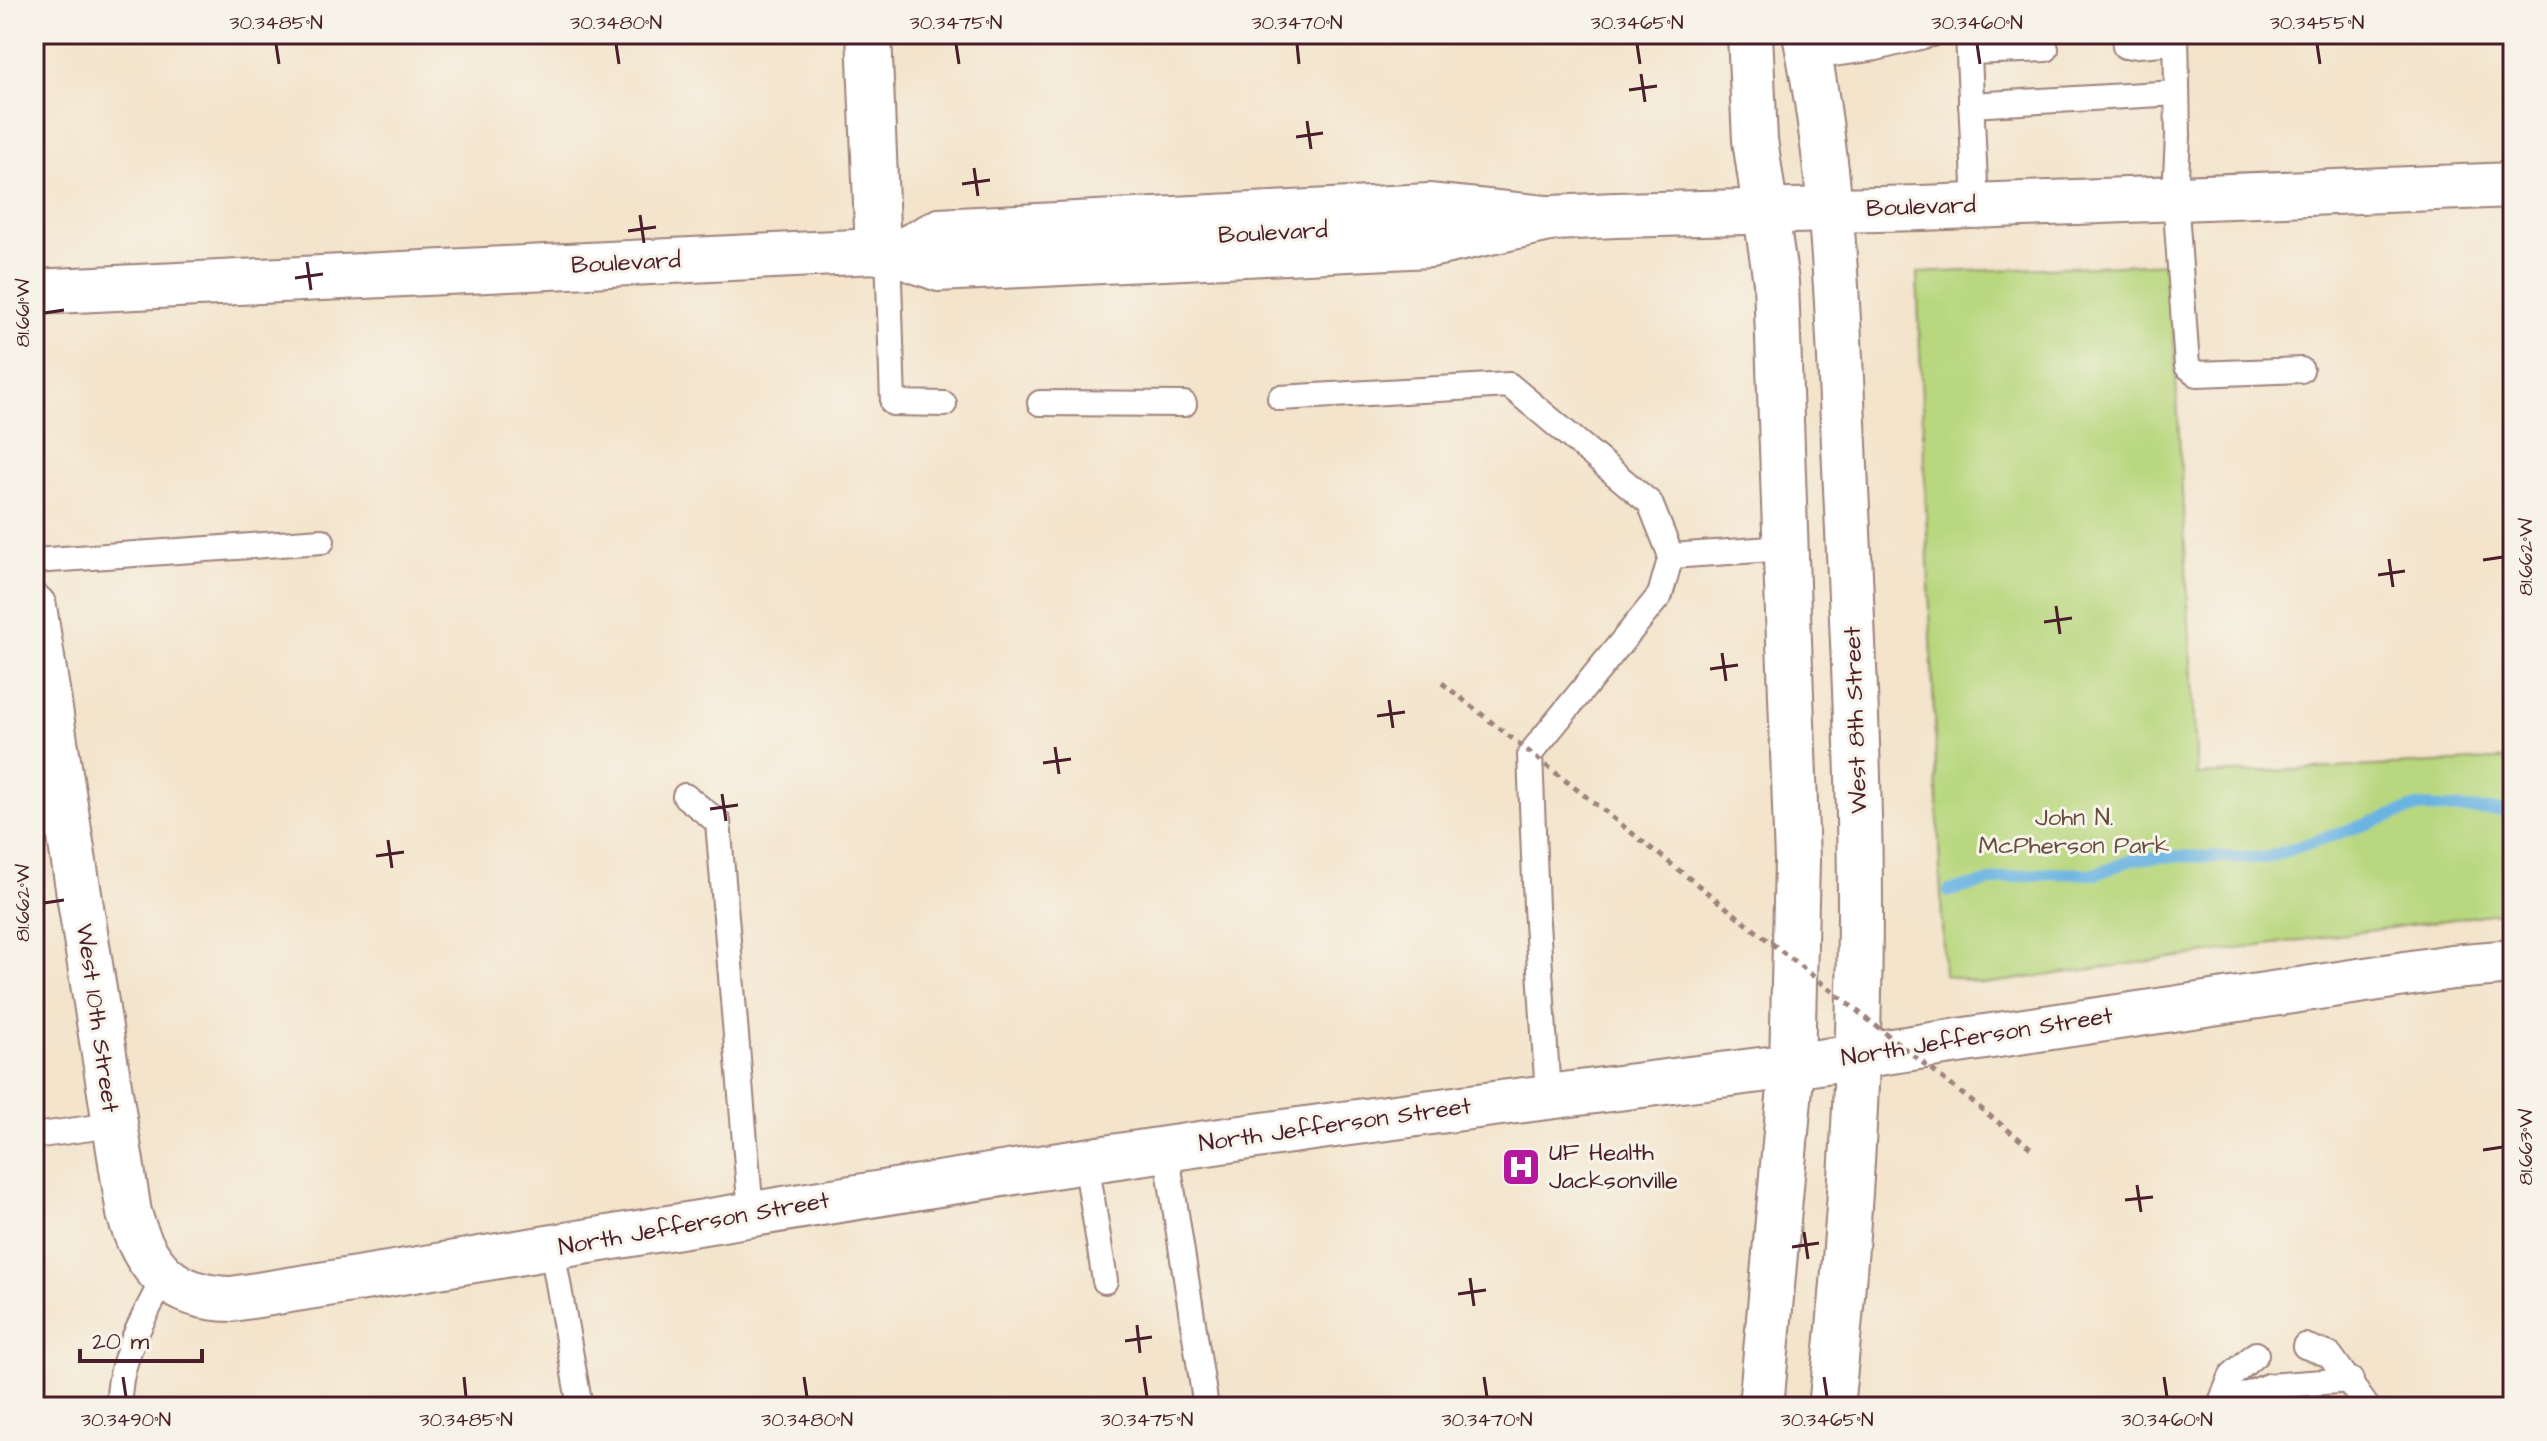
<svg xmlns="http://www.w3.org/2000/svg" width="2547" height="1441" font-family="'Architects Daughter',sans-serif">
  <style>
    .green { fill: #b8d77e; stroke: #817b54; stroke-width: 2 }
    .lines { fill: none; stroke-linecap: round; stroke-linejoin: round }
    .stream { stroke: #6ab4e2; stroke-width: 12 }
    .service-casing { stroke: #9e827b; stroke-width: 28 }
    .minor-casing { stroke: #9e827b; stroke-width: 48 }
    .tertiary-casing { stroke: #9e827b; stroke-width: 48 }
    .secondary-casing { stroke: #9e827b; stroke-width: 48 }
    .service { stroke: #fff; stroke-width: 24 }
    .minor { stroke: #fff; stroke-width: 44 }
    .tertiary { stroke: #fff; stroke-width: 44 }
    .secondary { stroke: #fff; stroke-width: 44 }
    .path-bridge { stroke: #9e827b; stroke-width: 5; stroke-dasharray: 6 6; stroke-linecap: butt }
    .ticks { fill: none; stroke: #4a1f2b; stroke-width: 3 }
    .labels { text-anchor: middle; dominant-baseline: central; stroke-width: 6; stroke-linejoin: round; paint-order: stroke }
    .street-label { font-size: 24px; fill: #4a1f2b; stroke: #f7f3e8 }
    .park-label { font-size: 24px; fill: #664d40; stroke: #f7f3e8 }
    .poi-label { font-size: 24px; fill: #4a1f2b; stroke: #f7f3e8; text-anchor: start }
    .neatline { fill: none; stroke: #4a1f2b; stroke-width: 3 }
    .ticks-label { font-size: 20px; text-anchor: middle; fill: #4a1f2b }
  </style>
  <rect width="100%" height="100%" fill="#f7f3e8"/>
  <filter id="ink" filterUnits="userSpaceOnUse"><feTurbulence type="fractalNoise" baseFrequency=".0125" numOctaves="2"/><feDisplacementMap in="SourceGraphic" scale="16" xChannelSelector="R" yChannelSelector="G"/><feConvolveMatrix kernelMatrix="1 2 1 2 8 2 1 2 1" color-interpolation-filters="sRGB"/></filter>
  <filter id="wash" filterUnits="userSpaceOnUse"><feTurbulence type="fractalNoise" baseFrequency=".006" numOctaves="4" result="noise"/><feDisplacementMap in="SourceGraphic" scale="32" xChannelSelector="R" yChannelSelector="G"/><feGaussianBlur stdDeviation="1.8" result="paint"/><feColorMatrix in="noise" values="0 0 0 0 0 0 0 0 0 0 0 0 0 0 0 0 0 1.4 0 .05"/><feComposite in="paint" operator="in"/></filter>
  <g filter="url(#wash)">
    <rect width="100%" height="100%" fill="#f3e4cb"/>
    <polygon class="green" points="2170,263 2197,775 2513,759 2513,911 1984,984 1944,975 1917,273"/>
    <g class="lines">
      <polyline class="stream" points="1949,891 2004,878 2050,873 2096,874 2134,859 2174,856 2265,858 2417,807 2513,811"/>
    </g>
  </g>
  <g filter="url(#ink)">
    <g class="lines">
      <defs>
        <g id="service">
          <polyline points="1968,34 1976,205"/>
          <polyline points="2176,34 2178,136 2175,196 2187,366 2197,374 2301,370"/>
          <polyline points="2125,46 2176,42"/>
          <polyline points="1969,52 2046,49"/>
          <polyline points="1809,57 1876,48 1932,34"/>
          <polyline points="1971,105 2177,93"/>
          <polygon points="1429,196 1615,215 1431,255 938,279 889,262 878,252 938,221"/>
          <polyline points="888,251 893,403 944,404"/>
          <polyline points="1280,398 1509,385 1650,503 1671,556"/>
          <polyline points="1040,403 1184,404"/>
          <polyline points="34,561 322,541"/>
          <polyline points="685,796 718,822 751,1213"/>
          <polyline points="1548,1095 1536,907 1530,754 1660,595 1671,556 1786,548"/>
          <polyline points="34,1136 112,1125"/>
          <polyline points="1166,1149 1206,1407"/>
          <polyline points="1086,1161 1105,1281"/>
          <polyline points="552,1249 580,1407"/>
          <polyline points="2305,1346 2330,1355 2367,1407"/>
          <polyline points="2219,1406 2268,1386 2351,1380"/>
          <path d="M119 1407C117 1359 144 1319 164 1277"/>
          <polyline points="2219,1407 2232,1375 2256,1354"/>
        </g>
        <g id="minor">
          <polyline points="869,34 878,252"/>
          <path d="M34 607 129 1213C145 1268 172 1298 232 1299 532 1252 831 1199 1132 1154 1351 1121 1572 1094 1792 1066"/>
        </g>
        <g id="tertiary">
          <polyline points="1750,34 1755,140 1776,282 1797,861 1792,1066 1761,1407"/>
          <path d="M1805 34C1837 191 1839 349 1847 509 1853 642 1860 776 1860 910 1860 1076 1849 1241 1831 1407"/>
          <polyline points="1792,1066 2452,967 2513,962"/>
        </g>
        <polyline id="secondary" points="34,292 1615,215 1921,208 2513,185"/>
      </defs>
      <use href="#service" class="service-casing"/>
      <use href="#minor" class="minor-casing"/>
      <use href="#tertiary" class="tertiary-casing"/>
      <use href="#secondary" class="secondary-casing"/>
      <use href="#service" class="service"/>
      <use href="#minor" class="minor"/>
      <use href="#tertiary" class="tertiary"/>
      <use href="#secondary" class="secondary"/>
      <polyline class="path-bridge" points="1442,683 2032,1149"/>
    </g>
  </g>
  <path class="ticks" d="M276 44 279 64M616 44 619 64M956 44 959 64M1297 44 1299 64M1637 44 1640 64M1977 44 1980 64M2317 44 2320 64M1641 74 1645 102M1629 90 1657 86M1307 121 1311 149M1296 137 1323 133M974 168 978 196M962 184 990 180M640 215 644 243M628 231 656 227M307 262 311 290M295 278 323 274M44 313 64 310M2389 559 2393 587M2483 560 2503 557M2378 575 2405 571M2056 606 2060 634M2044 622 2072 618M1722 653 1726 681M1710 669 1738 665M1389 700 1393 728M1377 716 1405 712M1055 747 1059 774M1043 763 1071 759M722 794 726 821M710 809 738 805M388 840 392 868M376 856 404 852M44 903 64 900M2483 1150 2503 1147M2137 1185 2141 1212M2125 1200 2153 1197M1804 1232 1808 1259M1792 1247 1819 1243M1470 1278 1474 1306M1458 1294 1486 1290M1137 1325 1140 1353M1125 1341 1152 1337M123 1377 126 1397M464 1377 466 1397M804 1377 807 1397M1144 1377 1147 1397M1484 1377 1487 1397M1824 1377 1827 1397M2164 1377 2167 1397"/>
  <defs>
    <symbol id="hospital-square" viewBox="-11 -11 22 22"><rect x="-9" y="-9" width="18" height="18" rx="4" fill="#b5179e" stroke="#f7f3e8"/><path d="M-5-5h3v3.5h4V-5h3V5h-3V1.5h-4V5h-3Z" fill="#fff"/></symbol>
  </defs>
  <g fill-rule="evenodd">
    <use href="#hospital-square" x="1499" y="1145" width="44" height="44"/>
  </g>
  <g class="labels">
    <g class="street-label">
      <text transform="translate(1921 207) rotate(-2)">Boulevard</text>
      <text transform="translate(1273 233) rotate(-3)">Boulevard</text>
      <text transform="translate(626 263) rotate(-3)">Boulevard</text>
      <text transform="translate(1856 720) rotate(-92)">West 8th Street</text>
      <text transform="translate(97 1018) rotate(82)">West 10th Street</text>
      <text transform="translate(1977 1037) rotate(-9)">North Jefferson Street</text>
      <text transform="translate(1335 1125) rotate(-8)">North Jefferson Street</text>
      <text transform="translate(694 1224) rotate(-10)">North Jefferson Street</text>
    </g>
    <g class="park-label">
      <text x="2074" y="818">John N.<tspan x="2074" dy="28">McPherson Park</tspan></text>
    </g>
    <g class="poi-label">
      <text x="1549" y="1153">UF Health<tspan x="1549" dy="28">Jacksonville</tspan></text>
    </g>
  </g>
  <rect width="2547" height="1441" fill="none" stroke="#f7f3e8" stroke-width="88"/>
  <path d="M80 1349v12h122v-12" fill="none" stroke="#4a1f2b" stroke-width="4"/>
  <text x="92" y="1349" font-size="24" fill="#4a1f2b" stroke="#f7f3e8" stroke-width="6" paint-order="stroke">20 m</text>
  <rect x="44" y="44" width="2459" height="1353" class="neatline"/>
  <g class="ticks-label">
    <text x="276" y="29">30.3485°N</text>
    <text x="616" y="29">30.3480°N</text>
    <text x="956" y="29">30.3475°N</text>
    <text x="1297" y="29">30.3470°N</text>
    <text x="1637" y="29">30.3465°N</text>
    <text x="1977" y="29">30.3460°N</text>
    <text x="2317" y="29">30.3455°N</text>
    <text transform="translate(22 313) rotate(-90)" y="7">81.661°W</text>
    <text transform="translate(2525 557) rotate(-90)" y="7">81.662°W</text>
    <text transform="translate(22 903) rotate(-90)" y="7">81.662°W</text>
    <text transform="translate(2525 1147) rotate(-90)" y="7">81.663°W</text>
    <text x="126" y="1426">30.3490°N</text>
    <text x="466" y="1426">30.3485°N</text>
    <text x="807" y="1426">30.3480°N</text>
    <text x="1147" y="1426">30.3475°N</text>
    <text x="1487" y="1426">30.3470°N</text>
    <text x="1827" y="1426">30.3465°N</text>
    <text x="2167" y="1426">30.3460°N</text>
  </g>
</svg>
